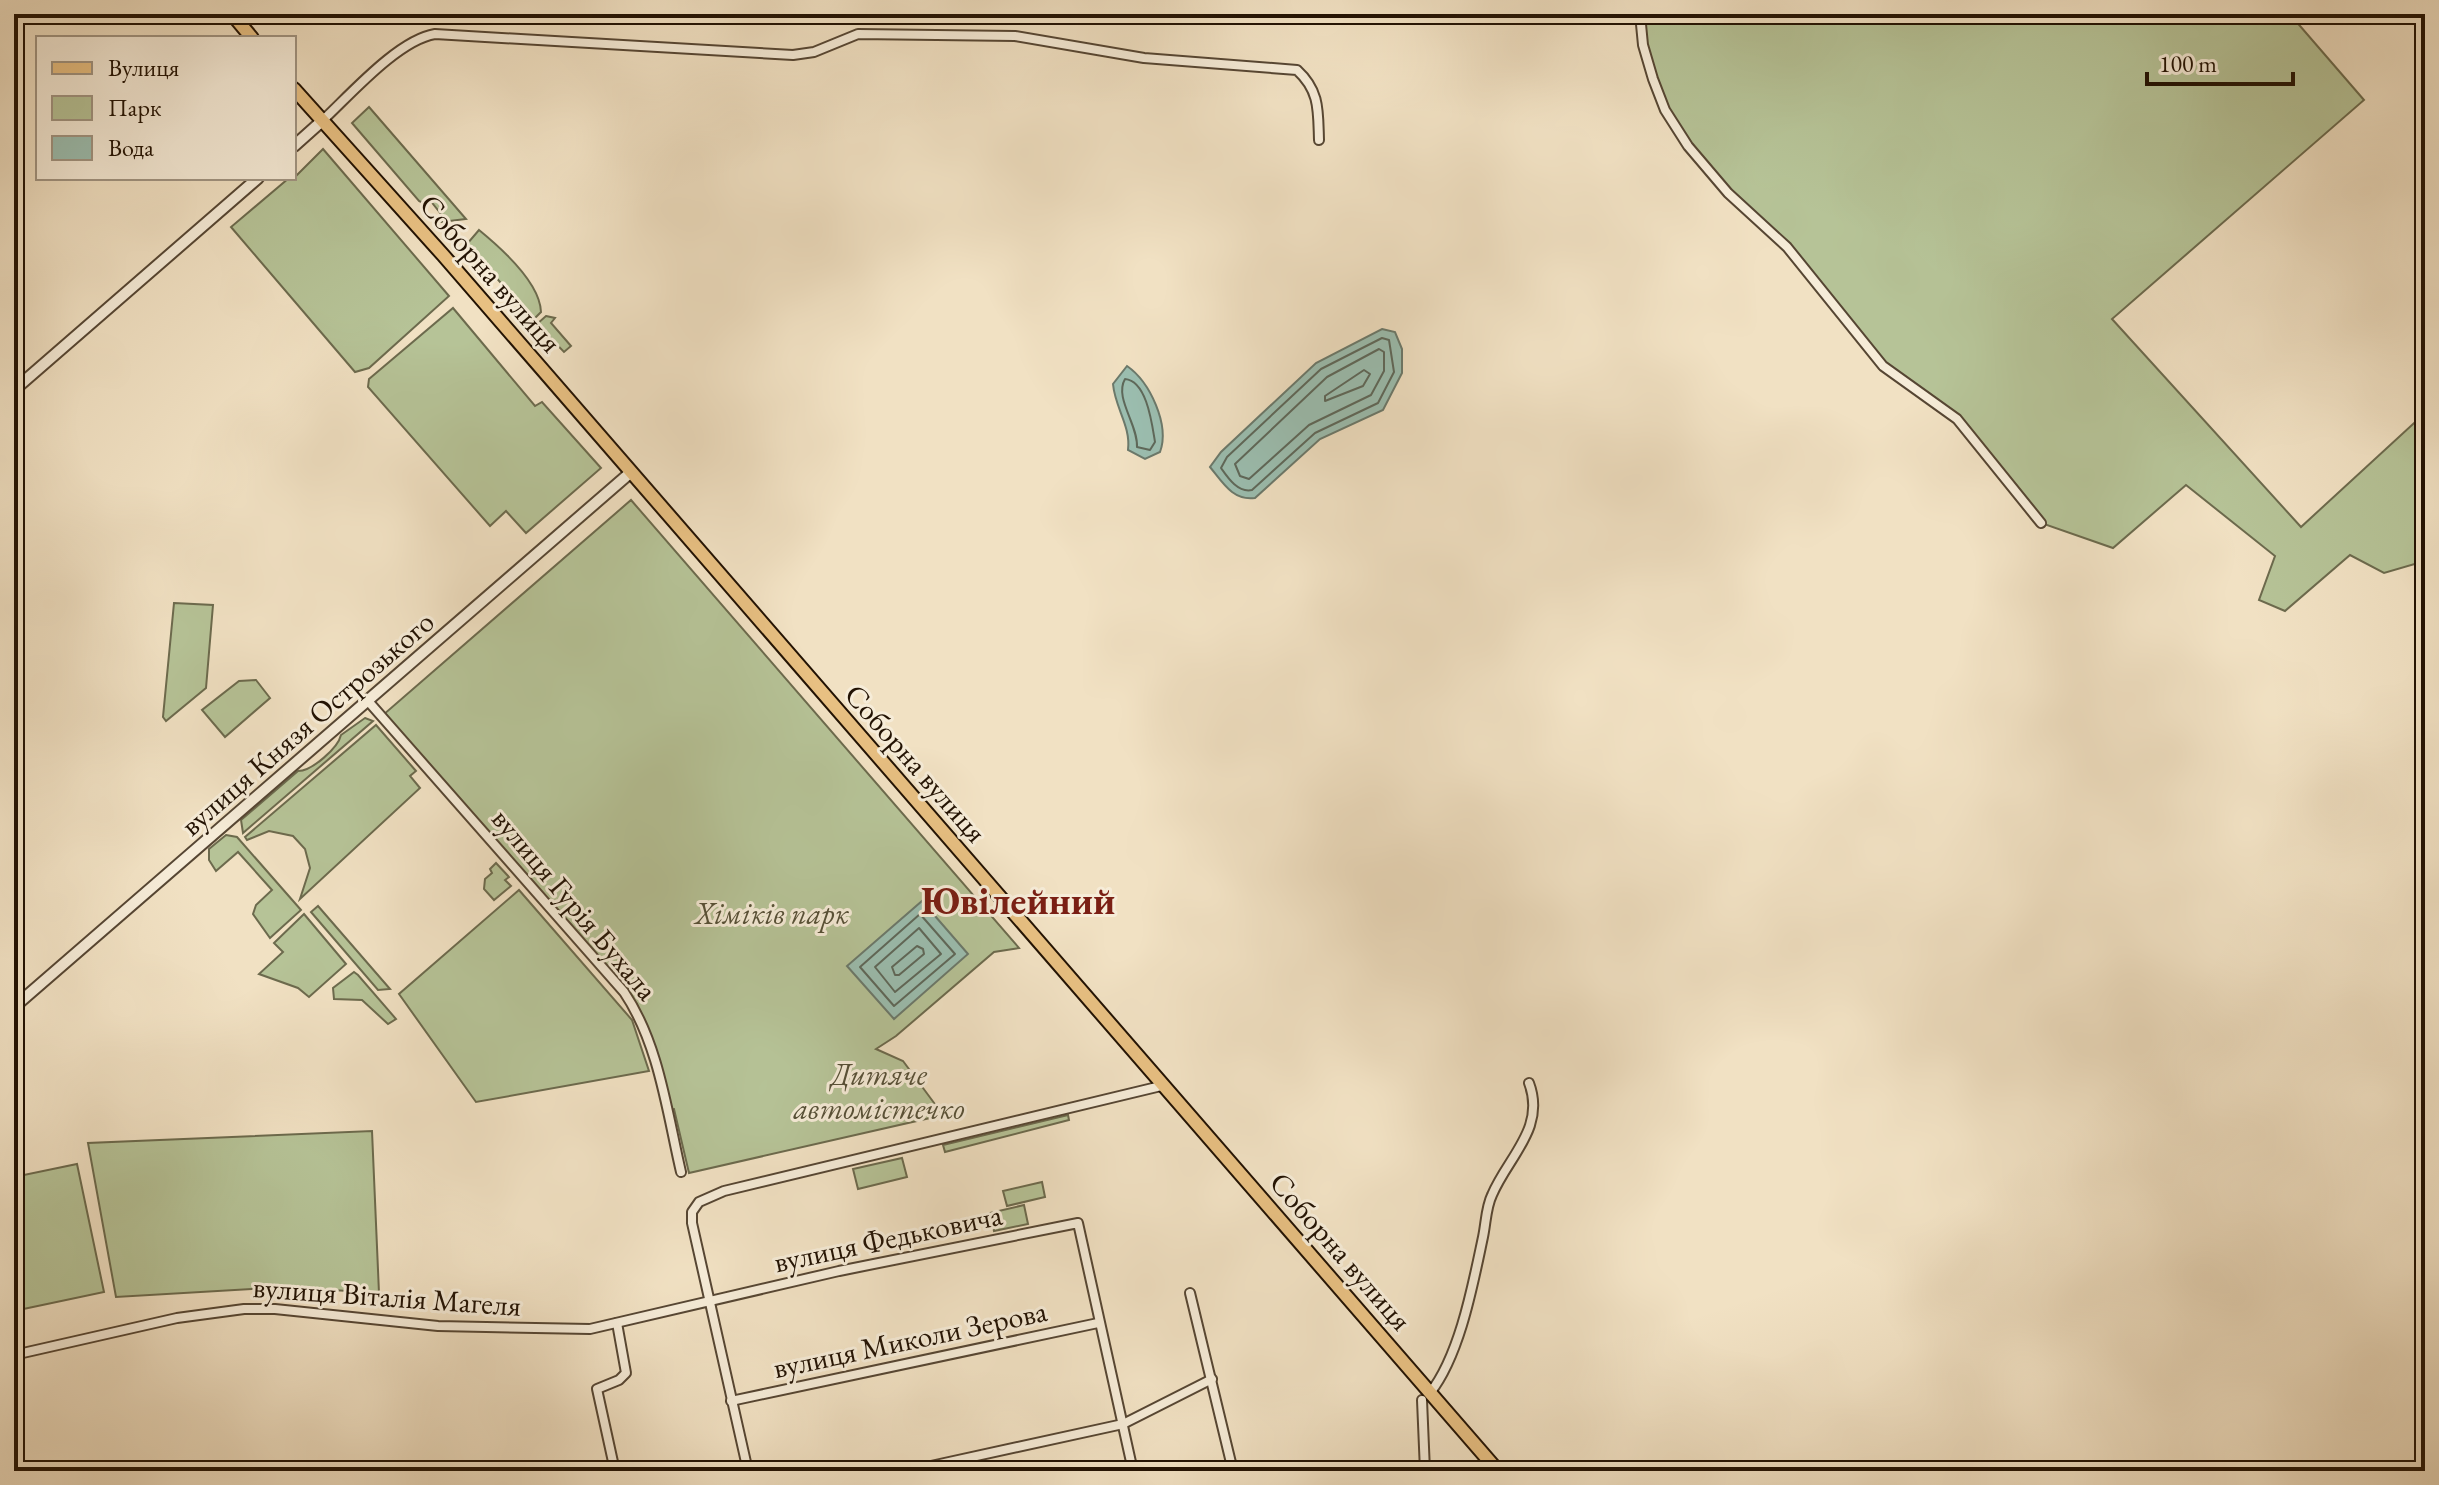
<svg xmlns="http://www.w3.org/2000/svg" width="2439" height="1485" font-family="'EB Garamond',serif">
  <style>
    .green { fill: #b6c397; stroke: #6c6a4d; stroke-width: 2 }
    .water { fill: #9bbeb0; stroke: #6b796b; stroke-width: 2 }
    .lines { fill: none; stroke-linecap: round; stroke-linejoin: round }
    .shore { stroke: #5e685a; stroke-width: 2 }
    .minor-casing { stroke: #564633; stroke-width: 12 }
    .tertiary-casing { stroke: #564633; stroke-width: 14 }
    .primary-casing { stroke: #221203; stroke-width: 16 }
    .minor { stroke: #f6ecd8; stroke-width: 8 }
    .tertiary { stroke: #f6ecd8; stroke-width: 10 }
    .primary { stroke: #e8c082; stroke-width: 12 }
    .labels { text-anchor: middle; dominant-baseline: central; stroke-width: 6; stroke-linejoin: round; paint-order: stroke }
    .street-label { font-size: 30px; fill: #221203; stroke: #f6ecd8 }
    .park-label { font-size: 30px; font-style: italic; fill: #565037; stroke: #f6ecd8 }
    .district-label { font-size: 38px; font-weight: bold; fill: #7a1f14; stroke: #f6ecd8 }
  </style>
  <rect width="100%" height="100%" fill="#f1e1c3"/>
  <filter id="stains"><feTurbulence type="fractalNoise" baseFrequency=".0025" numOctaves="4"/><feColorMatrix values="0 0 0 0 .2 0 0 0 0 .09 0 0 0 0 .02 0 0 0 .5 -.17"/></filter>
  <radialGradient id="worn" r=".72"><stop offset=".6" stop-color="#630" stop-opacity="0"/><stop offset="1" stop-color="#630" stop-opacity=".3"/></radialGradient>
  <g class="green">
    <polygon points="1640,14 2299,14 2294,19 2364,100 2112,319 2301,527 2425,413 2425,561 2384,573 2350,555 2285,611 2259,600 2275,556 2186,485 2113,548 2041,523 1957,419 1883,366 1787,247 1728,193 1688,146 1653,79"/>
    <polygon points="369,107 466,219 441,222 437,219 441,214 429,199 423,203 419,201 352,123"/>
    <polygon points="323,149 449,296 369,368 355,372 231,227 289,178 294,178"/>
    <path d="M479 230C501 248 540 282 541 312L533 320 467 244Z"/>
    <polygon points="453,308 535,406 542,402 601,468 526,533 506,511 490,526 368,387 369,379"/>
    <polygon points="546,316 555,318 551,323 571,346 564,352 537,324"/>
    <polygon points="631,500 1019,948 994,952 896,1036 876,1049 903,1061 943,1115 689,1173 674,1109 666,1110 638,1012 383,715"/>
    <polygon points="174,603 213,605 206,688 166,721 163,717"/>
    <polygon points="256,680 270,698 225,737 202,710 239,681"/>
    <path d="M365 718 373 721 243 833 241 820 298 771C312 771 338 748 341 735Z"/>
    <polygon points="376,725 416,771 410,776 420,788 300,899 310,868 305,849 293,836 269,831 247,840 245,837"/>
    <polygon points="226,835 237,837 301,910 270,938 253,914 256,905 272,890 238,852 216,871 209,860 209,849"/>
    <polygon points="496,863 509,877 505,880 511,886 494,900 484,889 485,879 492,873 490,869"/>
    <polygon points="519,890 632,1020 649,1071 476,1102 399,994"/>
    <polygon points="318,906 390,989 378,990 311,912"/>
    <polygon points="304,914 346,964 309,997 298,988 259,974 283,952 274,943"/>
    <polygon points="354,972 358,975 396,1019 388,1024 362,1000 334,999 333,988"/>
    <polygon points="1068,1115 1069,1120 945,1152 943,1145"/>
    <polygon points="372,1131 379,1293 285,1287 116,1297 88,1143"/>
    <polygon points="902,1158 907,1177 858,1189 853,1169"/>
    <polygon points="77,1164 104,1292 14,1311 14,1177"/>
    <polygon points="1042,1182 1045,1197 1007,1206 1003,1191"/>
    <polygon points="1024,1205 1028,1224 994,1231 990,1213"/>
  </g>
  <g class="water">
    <path d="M1382 329 1395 332 1402 349V373L1383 410 1320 439 1255 498C1233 501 1223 483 1210 467L1221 452 1316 363Z"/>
    <path d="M1127 366C1150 382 1170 425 1160 452L1145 459 1128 450C1131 426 1115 408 1113 384Z"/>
    <polygon points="922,901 968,954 894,1019 847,966"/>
  </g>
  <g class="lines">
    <g class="shore">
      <path d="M1382 338 1389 340 1394 372 1378 403 1315 433 1252 490C1238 493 1228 478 1221 468L1227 457 1321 369Z"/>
      <polygon points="1379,349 1384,352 1384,371 1371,395 1309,425 1249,479 1240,476 1235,464 1327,377"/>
      <polygon points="1364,370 1370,374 1363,386 1325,401 1325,396"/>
      <path d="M1125 379C1147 381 1152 424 1155 442L1150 450 1137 447C1138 424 1114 398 1125 379Z"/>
      <polygon points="920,914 955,954 894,1006 860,967"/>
      <polygon points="919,928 941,954 895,992 875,967"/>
      <polygon points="917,946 923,949 924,954 899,975 895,975 892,967"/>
    </g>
    <defs>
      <g id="minor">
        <polyline points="1640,14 1643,45 1653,79 1665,110 1688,146 1728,193 1787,247 1883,366 1957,419 2041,523"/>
        <path d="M322 121C350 95 398 40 435 34L793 55 814 52 858 34 1015 36 1144 58 1297 70C1320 91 1318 111 1319 140"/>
        <path d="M368 701 624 992C659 1044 667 1112 681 1172"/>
        <polyline points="1190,1293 1233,1471"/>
        <polyline points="14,1355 177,1318 244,1309 275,1309 438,1326 590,1329 839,1271 1078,1223 1133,1471"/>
        <path d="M1430 1393C1460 1355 1473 1284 1483 1237 1486 1223 1486 1207 1492 1195 1508 1157 1546 1128 1529 1083"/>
        <polyline points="1422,1400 1425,1471"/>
        <polyline points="731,1401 1098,1323"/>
        <polyline points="615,1471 597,1389 619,1380 626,1373 617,1323"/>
        <polyline points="748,1471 692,1223 692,1212 699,1202 724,1191 1161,1086"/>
        <polyline points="908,1471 1123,1424 1212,1379"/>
      </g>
      <g id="tertiary">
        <polyline points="294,146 322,121"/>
        <polyline points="14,390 258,178"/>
        <polyline points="14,1007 630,473"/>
      </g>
      <g id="primary">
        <polyline points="232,14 252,38"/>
        <polyline points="294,89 443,255 1498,1471"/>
      </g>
    </defs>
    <use href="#minor" class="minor-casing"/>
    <use href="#tertiary" class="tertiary-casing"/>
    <use href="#primary" class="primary-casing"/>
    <use href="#minor" class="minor"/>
    <use href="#tertiary" class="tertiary"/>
    <use href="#primary" class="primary"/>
  </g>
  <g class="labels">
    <g class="street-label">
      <text transform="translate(491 273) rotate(49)">Соборна вулиця</text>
      <text transform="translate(307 723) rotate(-41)">вулиця Князя Острозького</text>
      <text transform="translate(916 763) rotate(49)">Соборна вулиця</text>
      <text transform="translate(575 904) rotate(50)">вулиця Гурія Бухала</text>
      <text transform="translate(888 1238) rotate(-12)">вулиця Федьковича</text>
      <text transform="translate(1341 1251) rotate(49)">Соборна вулиця</text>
      <text transform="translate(387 1296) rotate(4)">вулиця Віталія Магеля</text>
      <text transform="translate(910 1339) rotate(-12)">вулиця Миколи Зерова</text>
    </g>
    <g class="park-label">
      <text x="772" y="913">Хіміків парк</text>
      <text x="879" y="1074">Дитяче<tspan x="879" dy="34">автомістечко</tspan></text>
    </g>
    <g class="district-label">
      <text x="1018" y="900">Ювілейний</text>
    </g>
  </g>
  <rect width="2439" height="1485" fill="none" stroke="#f1e1c3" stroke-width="48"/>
  <rect x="16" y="16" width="2407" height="1453" fill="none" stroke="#221203" stroke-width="4"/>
  <rect x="24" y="24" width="2391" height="1437" fill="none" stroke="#221203" stroke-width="2"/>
  <rect x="36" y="36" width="260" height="144" fill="#f6ecd8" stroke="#a19583" stroke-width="2"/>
  <rect x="52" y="62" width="40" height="12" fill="#e8c082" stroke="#a19583" stroke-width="2"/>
  <text x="108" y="76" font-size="24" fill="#221203">Вулиця</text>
  <rect x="52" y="96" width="40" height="24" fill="#b6c397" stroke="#a19583" stroke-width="2"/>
  <text x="108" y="116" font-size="24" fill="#221203">Парк</text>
  <rect x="52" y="136" width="40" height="24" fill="#9bbeb0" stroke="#a19583" stroke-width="2"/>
  <text x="108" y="156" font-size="24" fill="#221203">Вода</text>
  <path d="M2147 72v12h146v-12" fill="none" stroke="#221203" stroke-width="4"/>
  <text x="2159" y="72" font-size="24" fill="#221203" stroke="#f6ecd8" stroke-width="6" paint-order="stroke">100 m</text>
  <rect width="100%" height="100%" filter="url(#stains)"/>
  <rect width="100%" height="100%" fill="url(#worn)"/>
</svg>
